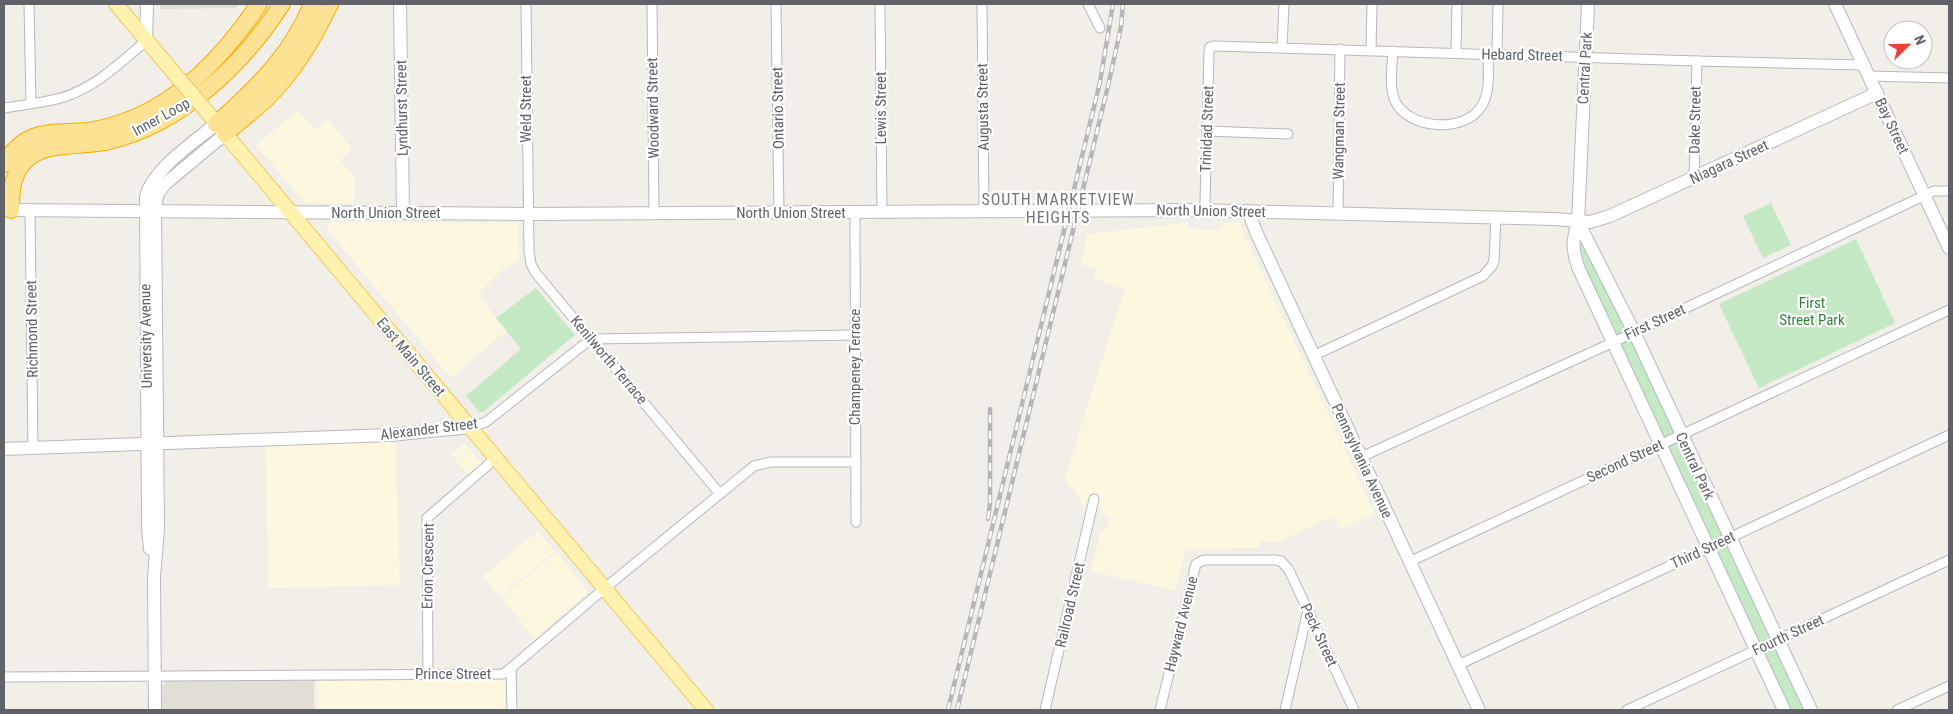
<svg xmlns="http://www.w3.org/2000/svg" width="1953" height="714" font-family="'Roboto Condensed',sans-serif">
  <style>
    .commercial { fill: #fef7e0 }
    .education { fill: #e1ded6 }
    .green { fill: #c5e8c5 }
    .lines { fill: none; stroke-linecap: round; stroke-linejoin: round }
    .street-casing { stroke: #b5b8bc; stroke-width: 11 }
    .secondary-casing { stroke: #b6babf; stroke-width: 14 }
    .primary-casing { stroke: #f2c960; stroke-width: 16 }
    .highway-casing { stroke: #f9ab00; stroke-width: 18 }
    .street { stroke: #fff; stroke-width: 9 }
    .secondary { stroke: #fff; stroke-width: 12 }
    .primary { stroke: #fff2af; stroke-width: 14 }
    .highway { stroke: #fde293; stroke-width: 16 }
    .rail-casing { stroke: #b6b7b8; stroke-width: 4.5 }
    .rail { stroke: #fff; stroke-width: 2.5; stroke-dasharray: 8; stroke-linecap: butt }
    .primary-bridge-casing { stroke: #f2c960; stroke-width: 16; stroke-linecap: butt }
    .primary-bridge { stroke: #fff2af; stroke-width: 14 }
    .labels { text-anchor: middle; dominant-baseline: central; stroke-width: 4.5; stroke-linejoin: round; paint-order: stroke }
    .street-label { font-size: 15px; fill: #5f6368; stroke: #fff }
    .park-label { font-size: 15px; fill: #348238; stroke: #fff }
    .neighbourhood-label { font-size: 16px; letter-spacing: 1px; fill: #70757a; stroke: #fff }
  </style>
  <rect width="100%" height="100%" fill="#f1efe8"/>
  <g class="commercial">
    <polygon points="298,110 315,129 328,120 352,149 340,160 354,177 354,204 305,203 256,145"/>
    <polygon points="330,222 518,223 519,261 503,269 478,294 506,331 451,378 326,228"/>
    <polygon points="1186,223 1190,229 1218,230 1223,223 1239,223 1375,514 1340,529 1332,516 1279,542 1259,541 1259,548 1186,549 1175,591 1091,571 1100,534 1111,523 1102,510 1084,506 1065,477 1125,288 1094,279 1096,269 1081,264 1087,234"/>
    <polygon points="395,440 400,585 268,588 266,446"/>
    <polygon points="465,443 484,466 470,477 451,454"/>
    <polygon points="538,531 555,551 500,597 483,576"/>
    <polygon points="557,552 588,592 535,639 502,598"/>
    <polygon points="317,679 505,680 505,710 317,710"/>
  </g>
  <g class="education">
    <polygon points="160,4 239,4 236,8 160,9"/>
    <polygon points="314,680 314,710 160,710 161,688 165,682 170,681"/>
  </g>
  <g class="green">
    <polygon points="1771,203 1791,245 1763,258 1743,216"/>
    <polygon points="1583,236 1806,710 1789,710 1584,271 1580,248 1580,238"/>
    <polygon points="1856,239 1895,323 1759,388 1719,304"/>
    <polygon points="536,288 575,335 483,412 479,412 466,396 521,349 496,318"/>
  </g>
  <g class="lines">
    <defs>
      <g id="street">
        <polyline points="29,4 31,103"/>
        <polyline points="526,4 529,251 531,264 535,272 720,494"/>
        <polyline points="652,4 654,213"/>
        <polyline points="776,4 779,213"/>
        <polyline points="880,4 882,213"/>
        <polyline points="982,4 984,211"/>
        <polyline points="1088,4 1100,28"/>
        <polyline points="1282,48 1284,4"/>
        <polyline points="1371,50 1372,4"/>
        <path d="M1393 51C1392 67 1389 87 1395 101 1409 130 1464 133 1481 107 1491 92 1488 71 1488 54"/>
        <polyline points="1456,53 1457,4"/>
        <polyline points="1497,54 1498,4"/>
        <polyline points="1869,76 1949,78"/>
        <path d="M4 108C23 105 42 103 61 98 95 88 120 63 146 41"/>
        <polyline points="1207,131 1288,134"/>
        <polyline points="1694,178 1697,61"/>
        <polyline points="30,210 33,448"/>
        <polyline points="1203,211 1205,202 1209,52 1210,47 1215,46 1697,61 1863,65"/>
        <polyline points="855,213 856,522"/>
        <polyline points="1338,214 1340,49"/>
        <polyline points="1313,356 1483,276 1492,266 1494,260 1496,218"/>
        <polyline points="471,427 486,422 591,339 855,335"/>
        <polyline points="1361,457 1605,346 1934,191 1949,191"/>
        <polyline points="1409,562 1949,310"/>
        <polyline points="1458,665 1949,435"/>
        <polyline points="511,668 512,710"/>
        <polyline points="428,674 427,518 496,458"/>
        <polyline points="4,677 503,674 511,668 605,588 754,466 771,462 856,462"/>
        <polyline points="1045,710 1094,499"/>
        <polyline points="1160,710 1196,564 1204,560 1275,560 1281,561 1289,570 1354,710"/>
        <polyline points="1285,710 1308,610"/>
        <polyline points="1627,710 1949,560"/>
        <polyline points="1897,710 1949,686"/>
      </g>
      <g id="secondary">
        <polyline points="400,4 403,213"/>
        <path d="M1588 4 1578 222C1572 241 1572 248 1578 267L1784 710"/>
        <polyline points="1835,4 1949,248"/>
        <polyline points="146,41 147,4"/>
        <polyline points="4,210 528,214 1195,210 1555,219 1590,222 1610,216 1877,93"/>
        <polyline points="1248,211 1257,234 1479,710"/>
        <polyline points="1578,222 1634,332 1811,710"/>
        <polyline points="4,449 390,435 471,427"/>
        <path d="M150 549 148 528 146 197C153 169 193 143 216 124"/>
        <polyline points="155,710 154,577 158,528 155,207 158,193 165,184 225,134"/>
      </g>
      <g id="primary">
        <polyline points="116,4 179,79"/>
        <polyline points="202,106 706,710"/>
      </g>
      <g id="highway">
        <path d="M216 124C256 89 292 54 312 4"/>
        <path d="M225 134C238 122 253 112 266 99 293 73 314 38 330 4"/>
        <path d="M4 164C27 127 50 134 87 131 103 129 119 124 134 118 187 96 228 50 259 4"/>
        <path d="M11 210C11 189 12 170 31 156 51 142 86 147 109 141 182 124 243 64 282 4"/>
      </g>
    </defs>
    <use href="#street" class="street-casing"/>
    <use href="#secondary" class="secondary-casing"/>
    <use href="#primary" class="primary-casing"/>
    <use href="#highway" class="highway-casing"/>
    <use href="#street" class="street"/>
    <use href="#secondary" class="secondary"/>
    <use href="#primary" class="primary"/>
    <use href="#highway" class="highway"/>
    <defs>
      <g id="rail">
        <polyline points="988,519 990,503 990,409"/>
        <polyline points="948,710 1100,82 1113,4"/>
        <polyline points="957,710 1108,86 1121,27 1123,4"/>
      </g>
    </defs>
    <use href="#rail" class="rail-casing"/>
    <use href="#rail" class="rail"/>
    <defs>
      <polyline id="primary-bridge" points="179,79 202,106"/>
    </defs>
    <use href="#primary-bridge" class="primary-bridge-casing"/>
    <use href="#primary-bridge" class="primary-bridge"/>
  </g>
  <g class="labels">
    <g class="street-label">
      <text transform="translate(1522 55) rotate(1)">Hebard Street</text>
      <text transform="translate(1585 68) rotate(-87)">Central Park</text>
      <text transform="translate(983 107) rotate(-91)">Augusta Street</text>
      <text transform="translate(402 108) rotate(-91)">Lyndhurst Street</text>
      <text transform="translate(653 108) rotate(-91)">Woodward Street</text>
      <text transform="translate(778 108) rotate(-91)">Ontario Street</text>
      <text transform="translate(881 108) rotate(-90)">Lewis Street</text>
      <text transform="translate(526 109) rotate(-90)">Weld Street</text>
      <text transform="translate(161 117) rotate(-29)">Inner Loop</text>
      <text transform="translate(1695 120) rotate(-89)">Dake Street</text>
      <text transform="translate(1892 126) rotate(65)">Bay Street</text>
      <text transform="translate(1207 129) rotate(-88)">Trinidad Street</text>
      <text transform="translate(1339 131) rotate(-89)">Wangman Street</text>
      <text transform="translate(1729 162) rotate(-25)">Niagara Street</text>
      <text transform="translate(1211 211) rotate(1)">North Union Street</text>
      <text x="386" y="213">North Union Street</text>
      <text x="791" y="213">North Union Street</text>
      <text transform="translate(1655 322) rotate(-25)">First Street</text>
      <text transform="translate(32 329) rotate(-91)">Richmond Street</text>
      <text transform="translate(146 336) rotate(-91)">University Avenue</text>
      <text transform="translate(411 357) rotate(50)">East Main Street</text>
      <text transform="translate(609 360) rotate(50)">Kenilworth Terrace</text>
      <text transform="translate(855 367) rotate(-90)">Champeney Terrace</text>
      <text transform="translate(429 429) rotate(-7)">Alexander Street</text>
      <text transform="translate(1362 461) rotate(65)">Pennsylvania Avenue</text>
      <text transform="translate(1625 461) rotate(-25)">Second Street</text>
      <text transform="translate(1695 466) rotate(65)">Central Park</text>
      <text transform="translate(1703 550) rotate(-25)">Third Street</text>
      <text transform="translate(428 566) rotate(-89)">Erion Crescent</text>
      <text transform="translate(1070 605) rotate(-77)">Railroad Street</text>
      <text transform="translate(1181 624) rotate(-76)">Hayward Avenue</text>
      <text transform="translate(1319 635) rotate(65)">Peck Street</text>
      <text transform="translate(1788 635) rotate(-25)">Fourth Street</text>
      <text x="453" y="674">Prince Street</text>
    </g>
    <g class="park-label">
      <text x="1812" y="303">First<tspan x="1812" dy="17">Street Park</tspan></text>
    </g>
    <g class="neighbourhood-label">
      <text x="1058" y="199">SOUTH MARKETVIEW<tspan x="1058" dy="18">HEIGHTS</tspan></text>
    </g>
  </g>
  <rect width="1953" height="714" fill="none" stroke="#5f6368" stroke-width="10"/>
  <g transform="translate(1908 45) rotate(67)"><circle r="24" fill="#ffffff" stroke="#bfc1c3"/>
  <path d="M0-4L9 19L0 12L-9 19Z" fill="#ea4335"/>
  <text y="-8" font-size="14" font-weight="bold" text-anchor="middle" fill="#5f6368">N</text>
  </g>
</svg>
